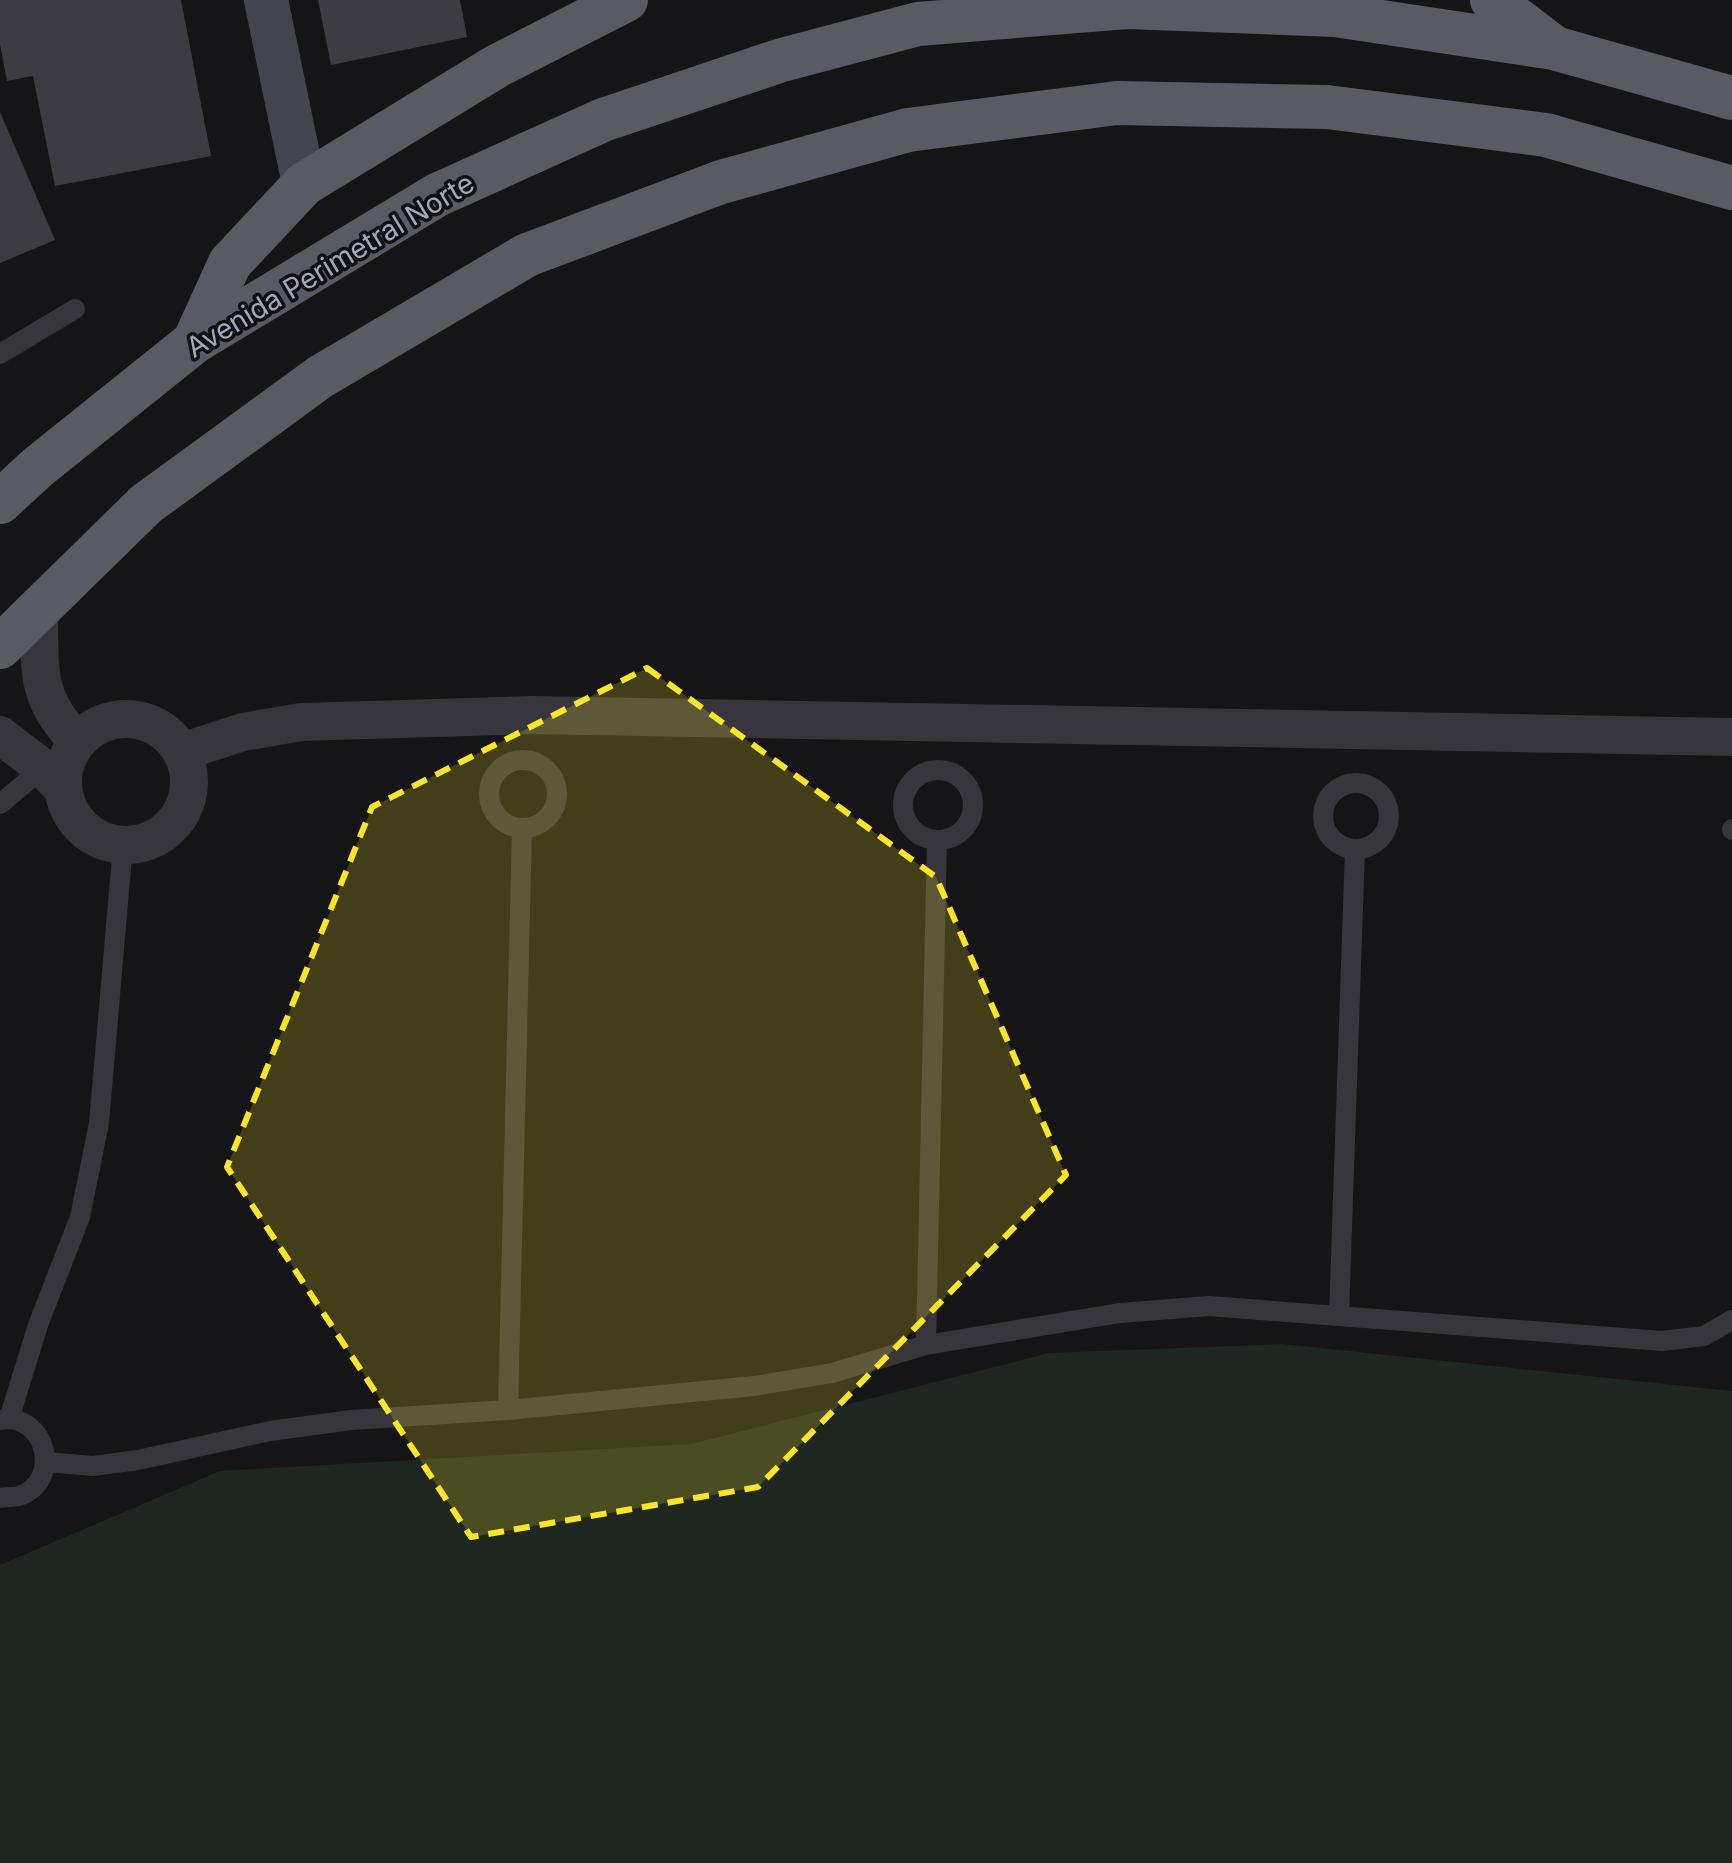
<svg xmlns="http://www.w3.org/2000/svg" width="1732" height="1863" font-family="Inter,sans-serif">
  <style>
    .green { fill: #1f2721 }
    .building { fill: #3c3c42 }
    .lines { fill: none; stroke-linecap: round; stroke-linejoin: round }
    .service { stroke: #36363c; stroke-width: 20 }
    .minor { stroke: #36363c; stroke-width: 38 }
    .secondary { stroke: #43444c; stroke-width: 44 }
    .trunk { stroke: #5a5a64; stroke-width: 44 }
    .marked { fill: #fbe528; fill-opacity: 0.2; stroke: #fbe528; stroke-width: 6; stroke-dasharray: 16 10; stroke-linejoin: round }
    .labels { text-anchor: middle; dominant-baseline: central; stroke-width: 7; stroke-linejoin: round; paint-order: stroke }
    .street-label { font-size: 28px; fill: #a6a7b8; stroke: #101012 }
  </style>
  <rect width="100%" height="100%" fill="#151517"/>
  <polygon class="green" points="1282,1344 1732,1391 1732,1863 0,1863 0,1565 220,1471 691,1444 1049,1353"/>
  <g class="building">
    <polygon points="0,0 181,0 211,156 55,186 33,76 7,81 0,44"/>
    <polygon points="318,0 460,0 467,37 331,65"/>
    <polygon points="0,112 55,240 0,263"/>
  </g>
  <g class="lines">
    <g class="service">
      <polyline points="0,354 75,309"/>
      <circle cx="523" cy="794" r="34"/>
      <circle cx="938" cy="805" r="35"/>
      <circle cx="1356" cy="816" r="33"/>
      <polyline points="0,804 43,768"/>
      <polyline points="1732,829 1732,830"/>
      <polyline points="1339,1315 1355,849"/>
      <polyline points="926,1345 937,840"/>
      <polyline points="508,1410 522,828"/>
      <polyline points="9,1419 38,1325 80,1217 99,1123 123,845"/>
      <path d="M0 1420C47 1412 63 1482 19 1496 14 1497 6 1497 0 1498"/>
      <polyline points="46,1462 93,1466 138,1460 270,1431 351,1420 508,1410 754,1386 832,1373 926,1345 1120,1313 1209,1306 1662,1341 1704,1336 1732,1320"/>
    </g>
    <g class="minor">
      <path d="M39 610C40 667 34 699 78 741"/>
      <circle cx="126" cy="782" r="63"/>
      <polyline points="0,735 43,768 63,789"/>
      <polyline points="181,752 243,732 301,722 532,715 1732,737"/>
    </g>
    <polyline class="secondary" points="266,0 304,184"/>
    <g class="trunk">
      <polyline points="1492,0 1552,46"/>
      <polyline points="194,342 230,263 304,184 497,66 626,0"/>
      <polyline points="0,502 38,467 194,342 437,195 603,120 782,60 918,24 1127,7 1335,15 1554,48 1732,98"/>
      <polyline points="0,647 146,504 320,377 527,255 721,182 908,130 1117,103 1327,107 1546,135 1732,188"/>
    </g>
  </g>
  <path class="marked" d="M647 668 936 877 1066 1175 758 1487 471 1537 227 1167 372 807Z"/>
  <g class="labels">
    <g class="street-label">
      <text transform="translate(330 265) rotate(-31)">Avenida Perimetral Norte</text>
    </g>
  </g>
</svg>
